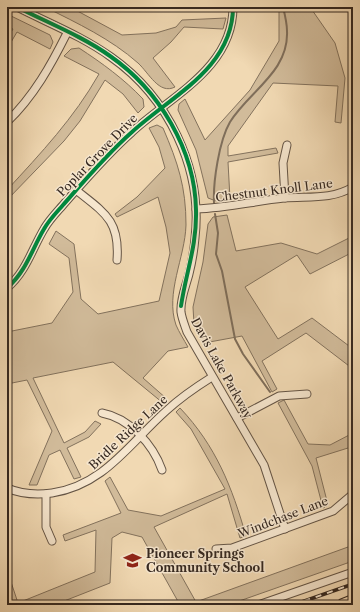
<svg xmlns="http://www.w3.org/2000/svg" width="360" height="612" font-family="'Libre Caslon Text',serif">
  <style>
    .green { fill: #d1bb9a; stroke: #83725d }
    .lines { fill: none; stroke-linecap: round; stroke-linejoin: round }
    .stream { stroke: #7f6e5a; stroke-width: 2 }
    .minor-casing { stroke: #645445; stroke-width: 9 }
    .primary-casing { stroke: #352820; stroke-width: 14 }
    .minor { stroke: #f6e6ce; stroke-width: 7 }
    .primary { stroke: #f1d9b3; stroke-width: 12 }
    .rail-casing { stroke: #352820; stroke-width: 3.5 }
    .rail { stroke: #f6e6ce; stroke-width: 2; stroke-dasharray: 6; stroke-linecap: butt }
    .cycleway-casing { stroke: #f6e6ce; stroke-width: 6 }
    .cycleway { stroke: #00873e; stroke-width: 4 }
    .labels { text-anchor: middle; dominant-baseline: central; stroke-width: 3; stroke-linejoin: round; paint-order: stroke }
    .street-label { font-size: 12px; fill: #352820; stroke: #f6e6ce }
    .poi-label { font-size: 12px; font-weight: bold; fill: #352820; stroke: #f6e6ce; text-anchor: start }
  </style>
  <rect width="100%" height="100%" fill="#f1d9b3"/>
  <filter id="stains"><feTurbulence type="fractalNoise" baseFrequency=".005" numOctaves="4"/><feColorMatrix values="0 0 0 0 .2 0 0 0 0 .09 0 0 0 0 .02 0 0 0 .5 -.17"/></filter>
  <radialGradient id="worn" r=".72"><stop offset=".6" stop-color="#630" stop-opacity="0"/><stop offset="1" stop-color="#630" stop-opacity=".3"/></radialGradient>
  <g class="green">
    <path d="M45 7H70L122 35 156 33 176 27 182 20 226 18 223 29 184 27 171 42 153 58 175 87C159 95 149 73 138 63 111 39 77 23 45 7Z"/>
    <polygon points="279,7 310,7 335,43 345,78 341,123 335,122 338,86 273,83 228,146 228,156 276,148 278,153 228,162 230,199 216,201 208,198 196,150 178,110 179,104 185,99 205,140 250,90 279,41"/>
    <polygon points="7,14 50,35 53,42 50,49 17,32 7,49 7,39 13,29 7,26"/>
    <path d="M79 48C102 63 124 79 143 99L144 107 138 113 123 94 105 80 80 121 64 141 7 200V190C41 153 74 118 99 74L64 56 71 49Z"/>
    <path d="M157 125 163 128C178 163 186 187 186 225 185 258 165 293 176 325 179 332 184 340 188 347L168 351 143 378 167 399 163 403 113 362 33 378 64 443 85 432 95 421 101 424 89 437 67 448 81 477 74 479 60 450 49 455 37 485H29L52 431 27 380 7 384V332L52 323 73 292 69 258 49 244 56 231 74 244 81 299 98 314 159 301 170 253 166 227 158 197 117 217 115 214 137 197 165 168 159 147 149 128Z"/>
    <polygon points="227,215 236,251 281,243 317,254 353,236 353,252 310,274 297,255 245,287 278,339 312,318 353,349 353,369 306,333 262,361 277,389 272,392 242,336 204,343 194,324 193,307 203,262 208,224 213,217"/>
    <polygon points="284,400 308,444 330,445 353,433 353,451 348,448 316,458 328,505 323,508 312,466 278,403"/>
    <path d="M180 408C216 446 232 487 246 536L240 538 227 494 154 527 196 602 348 547 353 544V561L228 605H180L142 537 122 532 112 538 110 583 54 605H8L7 570 18 603 95 572 96 530 65 541 63 535 121 513 105 481 110 477 128 510 161 516 225 489 191 429 176 412Z"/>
  </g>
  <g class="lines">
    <g class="stream">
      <path d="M214 203C213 182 219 141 230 122 249 91 289 72 287 31 287 23 285 15 283 7"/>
      <polyline points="215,214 218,233 216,254 222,271 235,339 243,354 270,392"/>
    </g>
    <defs>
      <g id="minor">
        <path d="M17 7C48 23 82 36 111 57 168 97 203 168 195 238 194 250 192 262 189 274 186 286 180 299 181 312 182 319 185 326 187 332L264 465 285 529"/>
        <path d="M7 122C34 96 51 65 67 33"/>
        <path d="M76 190C105 213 120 221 117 260"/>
        <polyline points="285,198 283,163 287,145"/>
        <path d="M196 209C227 208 255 201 284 198 309 196 331 200 353 187"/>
        <path d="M7 288C26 272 32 249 44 229 49 220 56 213 63 205 85 180 107 154 132 132 171 96 233 68 233 7"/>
        <path d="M102 413C129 418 153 444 162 470"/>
        <polyline points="237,418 279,396 307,394"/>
        <path d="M7 488C21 494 37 495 52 493 104 485 129 444 166 411 180 398 196 387 212 377"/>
        <polyline points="46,494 46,527 52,541"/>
        <polyline points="216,549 232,548 333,511 353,494"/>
        <polyline points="258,605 353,572"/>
      </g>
      <polyline id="primary" points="343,605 353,601"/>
    </defs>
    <use href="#minor" class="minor-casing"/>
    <use href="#primary" class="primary-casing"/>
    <use href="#minor" class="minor"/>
    <use href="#primary" class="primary"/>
    <defs>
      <polyline id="rail" points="293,605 353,584"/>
    </defs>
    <use href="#rail" class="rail-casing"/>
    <use href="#rail" class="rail"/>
    <defs>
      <g id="cycleway">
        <path d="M17 7C48 23 82 36 110 56 159 90 195 150 196 210 197 246 186 272 181 306"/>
        <path d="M7 288C26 272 32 249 44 229 49 220 56 213 63 205 85 180 107 154 132 132 171 96 233 68 233 7"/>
      </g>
    </defs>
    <use href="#cycleway" class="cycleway-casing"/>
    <use href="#cycleway" class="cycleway"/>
  </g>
  <defs>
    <symbol id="school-bare" viewBox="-9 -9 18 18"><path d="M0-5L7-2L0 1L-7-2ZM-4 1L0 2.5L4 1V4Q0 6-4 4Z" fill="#8f2418" stroke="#f6e6ce" stroke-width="2.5" paint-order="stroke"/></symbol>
  </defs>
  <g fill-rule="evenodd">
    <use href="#school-bare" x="120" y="548" width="25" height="25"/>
  </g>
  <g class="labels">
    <g class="street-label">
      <text transform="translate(97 155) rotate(-46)">Poplar Grove Drive</text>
      <text transform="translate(274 190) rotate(-7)">Chestnut Knoll Lane</text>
      <text transform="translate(222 368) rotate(61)">Davis Lake Parkway</text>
      <text transform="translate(128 432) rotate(-43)">Bridle Ridge Lane</text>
      <text transform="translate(283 517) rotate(-21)">Windchase Lane</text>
    </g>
    <g class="poi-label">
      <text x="146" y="553">Pioneer Springs<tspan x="146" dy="14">Community School</tspan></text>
    </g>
  </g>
  <rect width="360" height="612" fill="none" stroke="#f1d9b3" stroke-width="24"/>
  <rect x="8" y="8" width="344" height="596" fill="none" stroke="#352820" stroke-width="2"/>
  <rect x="12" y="12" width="336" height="588" fill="none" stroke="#352820"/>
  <rect width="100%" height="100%" filter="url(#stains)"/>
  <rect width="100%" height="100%" fill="url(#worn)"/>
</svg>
